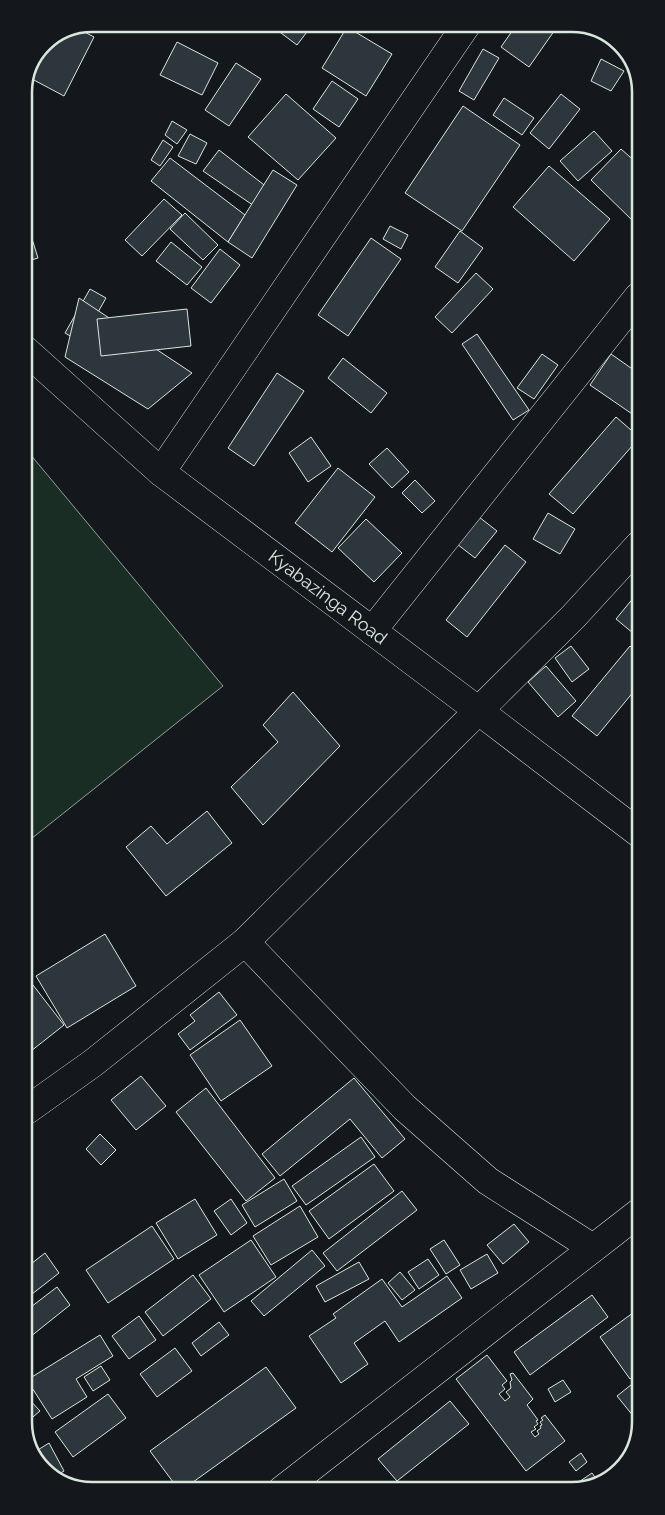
<svg xmlns="http://www.w3.org/2000/svg" width="665" height="1515" font-family="Raleway,sans-serif">
  <style>
    .garden { fill: #1a2d24; stroke: #939e99 }
    .building { fill: #2c363c; stroke: #d8e6dc }
    .lines { fill: none; stroke-linecap: round; stroke-linejoin: round }
    .minor-casing { stroke: #d8e6dc; stroke-width: 29 }
    .minor { stroke: #14181c; stroke-width: 28 }
    .labels { text-anchor: middle; dominant-baseline: central; stroke-width: 4; stroke-linejoin: round; paint-order: stroke }
    .street-label { font-size: 18px; fill: #d8e6dc; stroke: #14181c }
    .rim { fill: none; stroke: #d8e6dc; stroke-width: 2.5 }
  </style>
  <rect width="100%" height="100%" fill="#14181c"/>
  <polygon class="garden" points="25,448 223,686 26,843"/>
  <g class="building">
    <polygon points="269,24 313,24 297,45"/>
    <polygon points="517,24 559,24 529,67 501,47"/>
    <polygon points="347,27 392,54 366,96 322,68"/>
    <polygon points="79,29 94,37 64,96 32,79 50,41"/>
    <polygon points="177,42 218,63 202,95 160,75"/>
    <polygon points="483,49 499,58 474,100 459,91"/>
    <polygon points="601,59 624,71 611,91 591,81"/>
    <polygon points="236,63 261,79 229,126 205,110"/>
    <polygon points="332,81 358,99 339,127 313,109"/>
    <polygon points="286,94 336,138 298,180 248,137"/>
    <polygon points="561,94 580,109 549,149 530,133"/>
    <polygon points="504,98 534,118 522,135 493,115"/>
    <polygon points="463,106 520,145 462,231 405,193"/>
    <polygon points="172,121 187,130 177,144 165,135"/>
    <polygon points="594,131 612,151 578,181 560,161"/>
    <polygon points="190,134 207,143 196,164 178,156"/>
    <polygon points="163,140 173,147 160,166 151,160"/>
    <polygon points="621,149 638,164 638,220 635,223 591,180"/>
    <polygon points="638,149 638,164 631,158"/>
    <polygon points="219,150 268,188 260,210 203,171"/>
    <polygon points="170,158 245,215 228,242 151,181"/>
    <polygon points="549,166 610,219 574,261 513,207"/>
    <polygon points="273,170 297,185 252,258 228,242"/>
    <polygon points="164,199 182,215 142,256 125,240"/>
    <polygon points="24,213 38,258 24,262"/>
    <polygon points="185,213 218,245 203,260 170,229"/>
    <polygon points="390,226 408,235 401,249 383,239"/>
    <polygon points="460,231 483,248 458,283 435,267"/>
    <polygon points="371,238 401,259 348,336 318,315"/>
    <polygon points="171,242 202,267 187,285 156,261"/>
    <polygon points="220,249 240,265 211,303 191,288"/>
    <polygon points="476,273 493,289 452,333 435,317"/>
    <polygon points="90,289 106,298 81,342 65,333"/>
    <polygon points="79,298 192,373 148,409 65,357"/>
    <polygon points="187,309 191,346 101,356 97,319"/>
    <polygon points="477,334 529,410 513,420 462,344"/>
    <polygon points="542,354 558,365 534,399 517,388"/>
    <polygon points="611,354 638,373 638,418 590,385"/>
    <polygon points="343,358 387,393 371,413 328,378"/>
    <polygon points="277,373 304,391 254,466 228,448"/>
    <polygon points="616,417 639,437 639,438 573,514 549,494"/>
    <polygon points="311,437 331,466 308,482 289,453"/>
    <polygon points="387,448 409,472 392,488 369,464"/>
    <polygon points="338,468 375,497 332,552 295,523"/>
    <polygon points="415,480 435,501 422,513 402,493"/>
    <polygon points="548,513 575,529 560,554 533,539"/>
    <polygon points="479,517 497,531 475,558 457,544"/>
    <polygon points="366,519 402,553 374,582 338,548"/>
    <polygon points="505,545 526,562 467,637 446,620"/>
    <polygon points="639,591 639,638 616,619"/>
    <polygon points="571,646 589,669 572,682 555,658"/>
    <polygon points="630,646 639,654 639,685 597,736 572,716"/>
    <polygon points="546,666 576,701 558,717 528,682"/>
    <polygon points="293,692 340,746 263,825 231,787 278,742 263,725"/>
    <polygon points="207,811 232,843 166,896 126,847 151,826 167,844"/>
    <polygon points="105,934 136,986 67,1028 36,976"/>
    <polygon points="26,976 64,1025 26,1055"/>
    <polygon points="219,992 237,1015 190,1050 178,1034 195,1021 190,1015"/>
    <polygon points="240,1020 272,1066 221,1101 190,1055"/>
    <polygon points="141,1076 166,1106 136,1130 111,1100"/>
    <polygon points="354,1078 405,1139 382,1158 350,1119 280,1176 262,1154"/>
    <polygon points="206,1088 275,1178 246,1201 176,1112"/>
    <polygon points="100,1134 116,1150 101,1165 86,1149"/>
    <polygon points="361,1137 375,1157 306,1205 292,1186"/>
    <polygon points="374,1164 394,1191 329,1239 309,1211"/>
    <polygon points="284,1179 297,1201 255,1227 242,1205"/>
    <polygon points="402,1191 417,1210 337,1271 323,1253"/>
    <polygon points="195,1199 217,1235 178,1259 156,1223"/>
    <polygon points="231,1199 247,1223 231,1235 214,1211"/>
    <polygon points="300,1206 318,1237 271,1265 253,1236"/>
    <polygon points="514,1224 529,1242 503,1264 487,1245"/>
    <polygon points="152,1226 174,1259 108,1303 86,1270"/>
    <polygon points="251,1240 276,1277 224,1312 199,1275"/>
    <polygon points="444,1240 460,1265 446,1274 430,1249"/>
    <polygon points="312,1250 325,1266 264,1316 251,1301"/>
    <polygon points="45,1253 59,1273 27,1298 27,1267"/>
    <polygon points="487,1254 498,1273 471,1289 460,1270"/>
    <polygon points="428,1259 439,1275 419,1289 408,1272"/>
    <polygon points="359,1262 369,1279 325,1302 316,1286"/>
    <polygon points="400,1272 415,1290 402,1300 388,1283"/>
    <polygon points="193,1275 211,1299 163,1336 145,1312"/>
    <polygon points="447,1276 462,1298 399,1342 385,1321 354,1343 368,1364 341,1383 309,1336 336,1318 333,1314 382,1279 402,1307"/>
    <polygon points="57,1287 70,1305 30,1337 27,1333 27,1310"/>
    <polygon points="592,1295 608,1317 530,1375 514,1352"/>
    <polygon points="641,1307 641,1371 630,1379 600,1337"/>
    <polygon points="139,1316 156,1340 129,1359 112,1336"/>
    <polygon points="219,1322 229,1335 201,1356 192,1343"/>
    <polygon points="100,1335 113,1356 76,1379 87,1397 52,1419 27,1380"/>
    <polygon points="175,1348 192,1371 157,1397 140,1374"/>
    <polygon points="487,1355 507,1381 502,1385 505,1389 499,1394 505,1401 510,1397 506,1392 511,1388 510,1382 512,1380 510,1374 513,1373 533,1399 527,1405 538,1420 536,1421 538,1424 534,1427 536,1429 531,1432 535,1437 539,1434 537,1431 541,1428 540,1426 542,1425 540,1422 543,1420 541,1418 545,1415 565,1441 526,1471 456,1379"/>
    <polygon points="101,1366 110,1380 93,1391 84,1377"/>
    <polygon points="266,1367 296,1408 182,1490 179,1490 150,1451"/>
    <polygon points="641,1377 641,1411 634,1417 617,1396"/>
    <polygon points="563,1380 571,1392 555,1402 548,1389"/>
    <polygon points="108,1394 126,1418 73,1457 55,1432"/>
    <polygon points="27,1397 40,1411 27,1422"/>
    <polygon points="450,1401 469,1424 397,1481 378,1459"/>
    <polygon points="49,1443 64,1471 52,1478 33,1453"/>
    <polygon points="581,1453 587,1462 576,1471 569,1462"/>
    <polygon points="592,1473 600,1484 595,1488 570,1488"/>
  </g>
  <g class="lines">
    <defs>
      <g id="minor">
        <polyline points="25,350 161,472 479,711 640,834"/>
        <polyline points="161,472 467,24"/>
        <polyline points="372,631 638,297"/>
        <polyline points="245,942 405,1108 488,1181 593,1248"/>
        <polyline points="27,1110 93,1063 245,942 573,617 639,545"/>
        <polyline points="282,1490 641,1211"/>
      </g>
    </defs>
    <use href="#minor" class="minor-casing"/>
    <use href="#minor" class="minor"/>
  </g>
  <g class="labels">
    <g class="street-label">
      <text transform="translate(328 597) rotate(37)">Kyabazinga Road</text>
    </g>
  </g>
  <path d="M0 0H665V1515H0ZM92 32H572A60 60 0 0 1 632 92V1422A60 60 0 0 1 572 1482H92A60 60 0 0 1 32 1422V92A60 60 0 0 1 92 32Z" fill="#14181c" fill-rule="evenodd"/>
  <path class="rim" d="M92 32H572A60 60 0 0 1 632 92V1422A60 60 0 0 1 572 1482H92A60 60 0 0 1 32 1422V92A60 60 0 0 1 92 32Z"/>
</svg>
